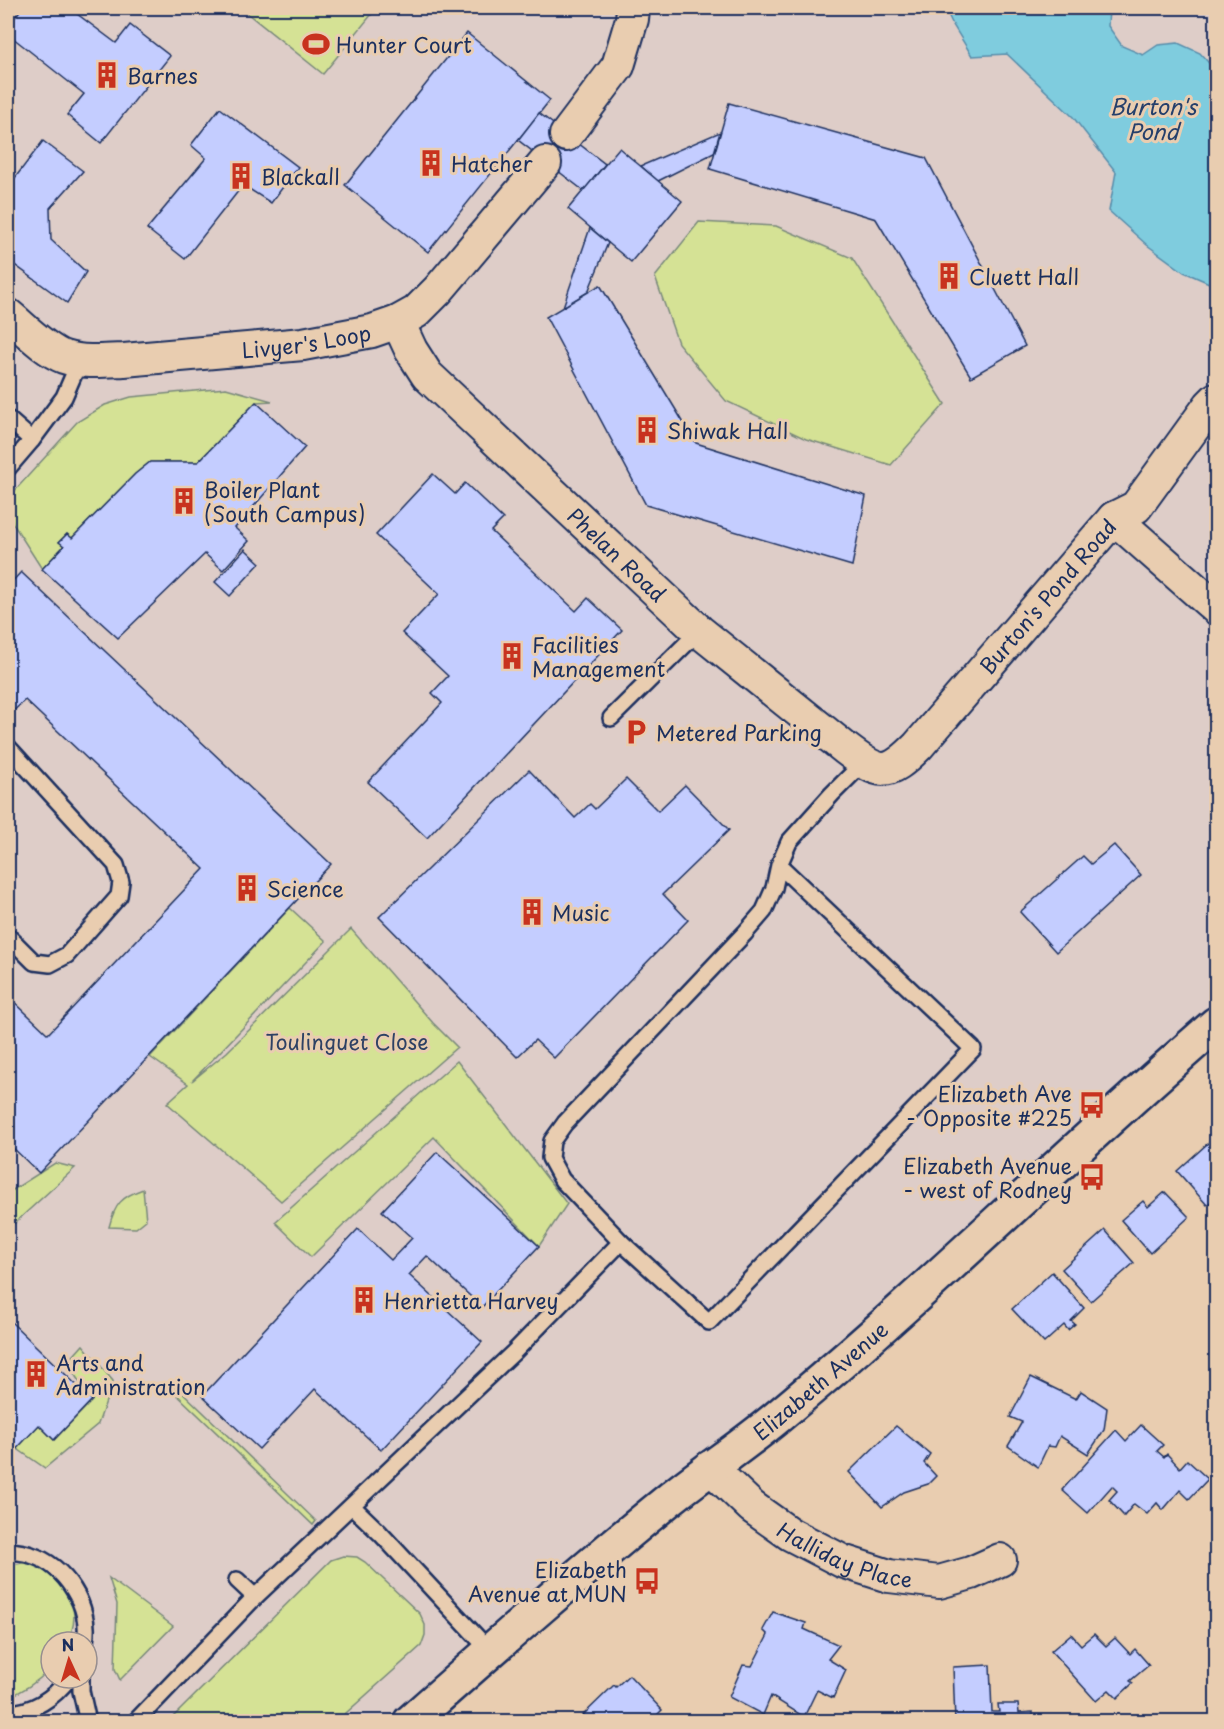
<svg xmlns="http://www.w3.org/2000/svg" width="1224" height="1729" font-family="'Playpen Sans',sans-serif">
  <style>
    .built { fill: #decdc8; fill-rule: evenodd }
    .green { fill: #d5e295; stroke: #78887a; stroke-width: 1.5 }
    .water { fill: #7fccde; stroke: #578dab; stroke-width: 1.5 }
    .building { fill: #c4cdff; stroke: #1b2f5e; stroke-width: 1.5 }
    .lines { fill: none; stroke-linecap: round; stroke-linejoin: round }
    .service-casing { stroke: #1b2f5e; stroke-width: 20 }
    .minor-casing { stroke: #1b2f5e; stroke-width: 36 }
    .secondary-casing { stroke: #1b2f5e; stroke-width: 38 }
    .service { stroke: #e9cdb0; stroke-width: 15 }
    .minor { stroke: #e9cdb0; stroke-width: 32 }
    .secondary { stroke: #e9cdb0; stroke-width: 33 }
    .labels { text-anchor: middle; dominant-baseline: central; stroke-width: 6; stroke-linejoin: round; paint-order: stroke }
    .poi-label { font-size: 21px; fill: #1b2f5e; stroke: #e9cdb0; text-anchor: start }
    .street-label { font-size: 21px; fill: #1b2f5e; stroke: #e9cdb0 }
    .park-label { font-size: 21px; fill: #2e4164; stroke: #e9cdb0 }
    .water-label { font-size: 22px; font-style: italic; fill: #253f6b; stroke: #e9cdb0 }
  </style>
  <rect width="100%" height="100%" fill="#e9cdb0"/>
  <filter id="ink" filterUnits="userSpaceOnUse"><feTurbulence type="fractalNoise" baseFrequency=".0167" numOctaves="2"/><feDisplacementMap in="SourceGraphic" scale="12" xChannelSelector="R" yChannelSelector="G"/><feConvolveMatrix kernelMatrix="1 2 1 2 8 2 1 2 1" color-interpolation-filters="sRGB"/></filter>
  <g filter="url(#ink)">
    <path class="built" d="M8 8H1216V1024L410 1721 8 1722ZM51 1642H87V1678H51Z"/>
    <g class="green">
      <polygon points="245,8 364,8 372,14 323,74 243,10"/>
      <polygon points="699,222 776,226 852,258 945,404 891,465 806,439 726,401 678,343 655,277"/>
      <polygon points="226,388 272,401 256,402 198,462 150,462 135,474 72,538 67,534 59,542 64,546 42,569 8,516 8,498 77,422 105,405 131,397"/>
      <polygon points="290,908 326,941 192,1081 227,1052 351,929 433,1023 457,1047 281,1201 167,1103 188,1084 150,1057"/>
      <polygon points="457,1061 567,1204 539,1246 434,1137 311,1257 275,1222"/>
      <polygon points="55,1163 75,1168 8,1229 8,1193"/>
      <path d="M143 1189 146 1220 136 1228 109 1227C115 1204 121 1197 143 1189Z"/>
      <polygon points="83,1345 113,1381 98,1424 45,1468 16,1448 39,1425 54,1440 92,1401 67,1363"/>
      <polygon points="176,1386 316,1521 313,1525 172,1390"/>
      <polygon points="343,1556 357,1557 365,1562 420,1614 425,1625 425,1635 421,1646 337,1721 169,1721 331,1560"/>
      <path d="M22 1563C36 1563 46 1569 55 1578 75 1598 79 1616 68 1642H51V1668L49 1670C37 1682 24 1691 8 1697V1566Z"/>
      <polygon points="109,1578 173,1626 120,1680 115,1669 117,1604"/>
    </g>
    <polygon class="water" points="945,8 1109,8 1108,26 1122,46 1143,55 1158,45 1178,43 1200,53 1216,71 1216,286 1184,272 1147,245 1109,211 1116,172 1073,117 1007,54 972,56 953,25"/>
    <g class="building">
      <polygon points="22,8 69,8 116,43 130,25 170,56 101,143 67,115 84,94 8,34 8,26"/>
      <polygon points="467,33 550,100 428,252 345,185"/>
      <polygon points="729,103 926,158 1025,346 971,377 876,219 710,169"/>
      <polygon points="220,108 298,167 271,203 243,185 185,259 147,229 206,158 191,145"/>
      <polygon points="539,113 605,164 584,191 518,140"/>
      <polygon points="720,132 714,153 658,181 641,166"/>
      <polygon points="43,141 83,171 50,208 51,240 86,272 67,303 8,260 8,187"/>
      <polygon points="619,148 682,201 631,262 568,209"/>
      <polygon points="590,228 608,243 588,292 563,307"/>
      <polygon points="600,285 696,443 866,496 852,566 646,505 546,317"/>
      <polygon points="256,402 305,447 235,528 249,541 223,570 205,554 118,638 42,569 64,546 59,542 67,534 72,538 135,474 150,462 198,462"/>
      <polygon points="433,474 455,494 465,483 503,519 491,531 576,611 588,598 622,630 427,838 368,782 442,703 432,693 448,676 402,633 439,594 376,535"/>
      <polygon points="245,549 260,563 230,596 215,582"/>
      <polygon points="21,572 331,864 39,1173 8,1143 8,996 48,1034 204,869 25,700 8,716 8,586"/>
      <polygon points="529,770 575,818 590,804 595,809 626,779 658,811 685,785 729,830 663,894 688,920 554,1058 535,1040 517,1057 379,917"/>
      <polygon points="1114,845 1141,875 1056,952 1020,912 1083,856 1091,864"/>
      <polygon points="1216,1136 1216,1197 1207,1205 1177,1171"/>
      <polygon points="437,1152 539,1246 482,1307 427,1256 409,1275 482,1342 381,1450 315,1389 259,1449 202,1396 358,1229 391,1260 412,1238 382,1211"/>
      <polygon points="1165,1192 1189,1217 1150,1253 1121,1220 1143,1201 1148,1207"/>
      <polygon points="1105,1230 1134,1263 1091,1301 1062,1269"/>
      <polygon points="1052,1272 1084,1308 1071,1321 1075,1324 1068,1330 1064,1325 1044,1343 1012,1309"/>
      <polygon points="9,1320 92,1400 54,1440 39,1425 8,1458 8,1322"/>
      <polygon points="1031,1377 1076,1399 1081,1391 1107,1408 1104,1430 1088,1454 1060,1436 1055,1447 1048,1446 1038,1467 1008,1446 1022,1422 1010,1417"/>
      <polygon points="1141,1425 1163,1445 1157,1451 1164,1457 1167,1454 1180,1468 1187,1460 1208,1479 1189,1499 1180,1490 1163,1510 1157,1503 1147,1514 1134,1504 1124,1516 1109,1500 1117,1491 1112,1486 1088,1513 1062,1490 1116,1430 1126,1441"/>
      <polygon points="896,1426 930,1454 924,1463 936,1476 928,1484 904,1492 882,1507 849,1472"/>
      <polygon points="773,1612 806,1623 804,1629 839,1645 828,1659 846,1670 833,1698 817,1690 804,1717 771,1696 763,1715 729,1697 743,1665 752,1666 768,1635 763,1630"/>
      <polygon points="1071,1634 1081,1645 1094,1634 1106,1646 1115,1638 1130,1654 1135,1649 1149,1665 1130,1681 1133,1683 1117,1698 1109,1690 1096,1701 1051,1651"/>
      <polygon points="990,1665 992,1712 999,1712 998,1704 1018,1704 1019,1713 1033,1712 1033,1722 955,1722 953,1667"/>
      <polygon points="629,1675 662,1710 650,1722 583,1722 580,1718 614,1685 616,1687"/>
    </g>
    <g class="lines">
      <defs>
        <g id="service">
          <polyline points="8,419 32,440"/>
          <polyline points="8,468 32,440 64,397 80,360"/>
          <polyline points="611,718 699,631"/>
          <polyline points="8,747 116,865 121,882 119,896 67,955 50,964 34,962 8,936"/>
          <polyline points="779,865 973,1049 709,1322 621,1242 562,1180 550,1158 552,1141 565,1123 745,933 764,911 774,888 779,865 789,842 832,794 864,762"/>
          <polyline points="352,1506 380,1533 490,1651"/>
          <path d="M8 1550C15 1552 24 1552 31 1555 65 1565 92 1607 85 1642"/>
          <polyline points="237,1580 255,1597"/>
          <polyline points="81,1678 81,1691 88,1722"/>
          <path d="M8 1713C33 1712 54 1698 69 1678"/>
          <polyline points="135,1722 255,1597 514,1352 621,1242"/>
        </g>
        <g id="minor">
          <polyline points="566,135 618,66 632,19 633,8"/>
          <path id="s1" d="M8 315C24 328 45 350 64 357 83 363 104 361 124 360L303 344 372 331 398 322 416 312 438 290 545 163"/>
          <path id="s2" d="M398 322 411 350 427 375 669 603 699 631 846 749C880 775 887 777 918 746L1114 518 1136 507 1210 405 1216 399"/>
          <polyline points="1114,518 1216,608"/>
          <path id="s3" d="M710 1467 752 1507 790 1534 842 1561 889 1576 939 1582 971 1573 1000 1560"/>
        </g>
        <g id="secondary">
          <path id="s4" d="M410 1722C496 1646 582 1570 671 1498 707 1469 746 1444 781 1414 931 1289 1069 1151 1216 1024"/>
        </g>
      </defs>
      <use href="#service" class="service-casing"/>
      <use href="#minor" class="minor-casing"/>
      <use href="#secondary" class="secondary-casing"/>
      <use href="#service" class="service"/>
      <use href="#minor" class="minor"/>
      <use href="#secondary" class="secondary"/>
    </g>
  </g>
  <defs>
    <symbol id="stadium-bare" viewBox="-9 -9 18 18"><path d="M0-5a6.5 5 0 1 0 0 10a6.5 5 0 1 0 0-10ZM-3.5-1.8h7v3.6h-7Z" fill="#c8321e" stroke="#e9cdb0" stroke-width="2.5" paint-order="stroke"/></symbol>
    <symbol id="building-bare" viewBox="-9 -9 18 18"><path d="M-4-6H4V6H1V3H-1V6H-4ZM-2.5-4.3h1.7v1.8h-1.7ZM.8-4.3h1.7v1.8H.8ZM-2.5-1h1.7V.8h-1.7ZM.8-1h1.7V.8H.8Z" fill="#c8321e" stroke="#e9cdb0" stroke-width="2.5" paint-order="stroke"/></symbol>
    <symbol id="parking-bare" viewBox="-9 -9 18 18"><path d="M-3.5-5.5H1a3.5 3.5 0 0 1 0 7H-1V5.5H-3.5ZM-1-3.4V-.6H.8a1.4 1.4 0 0 0 0-2.8Z" fill="#c8321e" stroke="#e9cdb0" stroke-width="2.5" paint-order="stroke"/></symbol>
    <symbol id="bus-bare" viewBox="-9 -9 18 18"><path d="M-5-6H5V4H4V6H2V4H-2V6H-4V4H-5ZM-3.5-4V0h7V-4ZM-3.5 1.2v1.5H-2V1.2ZM2 1.2v1.5H3.5V1.2Z" fill="#c8321e" stroke="#e9cdb0" stroke-width="2.5" paint-order="stroke"/></symbol>
  </defs>
  <g fill-rule="evenodd">
    <use href="#stadium-bare" x="297" y="25" width="38" height="38"/>
    <use href="#building-bare" x="88" y="56" width="38" height="38"/>
    <use href="#building-bare" x="412" y="144" width="38" height="38"/>
    <use href="#building-bare" x="222" y="157" width="38" height="38"/>
    <use href="#building-bare" x="930" y="257" width="38" height="38"/>
    <use href="#building-bare" x="628" y="411" width="38" height="38"/>
    <use href="#building-bare" x="165" y="482" width="38" height="38"/>
    <use href="#building-bare" x="493" y="637" width="38" height="38"/>
    <use href="#parking-bare" x="617" y="713" width="38" height="38"/>
    <use href="#building-bare" x="228" y="869" width="38" height="38"/>
    <use href="#building-bare" x="513" y="893" width="38" height="38"/>
    <use href="#bus-bare" x="1073" y="1086" width="38" height="38"/>
    <use href="#bus-bare" x="1073" y="1158" width="38" height="38"/>
    <use href="#building-bare" x="345" y="1281" width="38" height="38"/>
    <use href="#building-bare" x="17" y="1355" width="38" height="38"/>
    <use href="#bus-bare" x="628" y="1562" width="38" height="38"/>
  </g>
  <g class="labels">
    <g class="poi-label">
      <text x="336" y="44">Hunter Court</text>
      <text x="127" y="75">Barnes</text>
      <text x="451" y="163">Hatcher</text>
      <text x="261" y="176">Blackall</text>
      <text x="969" y="276">Cluett Hall</text>
      <text x="667" y="430">Shiwak Hall</text>
      <text x="204" y="489">Boiler Plant<tspan x="204" dy="24">(South Campus)</tspan></text>
      <text x="532" y="644">Facilities<tspan x="532" dy="24">Management</tspan></text>
      <text x="656" y="732">Metered Parking</text>
      <text x="267" y="888">Science</text>
      <text x="552" y="912">Music</text>
      <text x="1072" y="1093" text-anchor="end">Elizabeth Ave<tspan x="1072" dy="24">- Opposite #225</tspan></text>
      <text x="1072" y="1165" text-anchor="end">Elizabeth Avenue<tspan x="1072" dy="24">- west of Rodney</tspan></text>
      <text x="384" y="1300">Henrietta Harvey</text>
      <text x="56" y="1362">Arts and<tspan x="56" dy="24">Administration</tspan></text>
      <text x="627" y="1569" text-anchor="end">Elizabeth<tspan x="627" dy="24">Avenue at MUN</tspan></text>
    </g>
    <g class="street-label">
      <text stroke="none"><textPath href="#s1" startOffset="314">Livyer's Loop</textPath></text>
      <text stroke="none"><textPath href="#s2" startOffset="322">Phelan Road</textPath></text>
      <text stroke="none"><textPath href="#s2" startOffset="906">Burton's Pond Road</textPath></text>
      <text stroke="none"><textPath href="#s4" startOffset="534">Elizabeth Avenue</textPath></text>
      <text stroke="none"><textPath href="#s3" startOffset="164">Halliday Place</textPath></text>
    </g>
    <g class="park-label">
      <text x="347" y="1041">Toulinguet Close</text>
    </g>
    <g class="water-label">
      <text x="1153" y="105">Burton's<tspan x="1153" dy="25">Pond</tspan></text>
    </g>
  </g>
  <rect width="1224" height="1729" fill="none" stroke="#e9cdb0" stroke-width="30"/>
  <rect x="15" y="15" width="1194" height="1699" fill="none" stroke="#1b2f5e" stroke-width="2" filter="url(#ink)"/>
  <g transform="translate(69 1660) rotate(356)"><circle r="28" fill="#e9cdb0" stroke="#978e8f" stroke-width="1.5"/>
  <path d="M0-4.5L10 22L0 15L-10 22Z" fill="#c8321e"/>
  <text y="-9" font-size="16" font-weight="bold" text-anchor="middle" fill="#1b2f5e">N</text>
  </g>
</svg>
